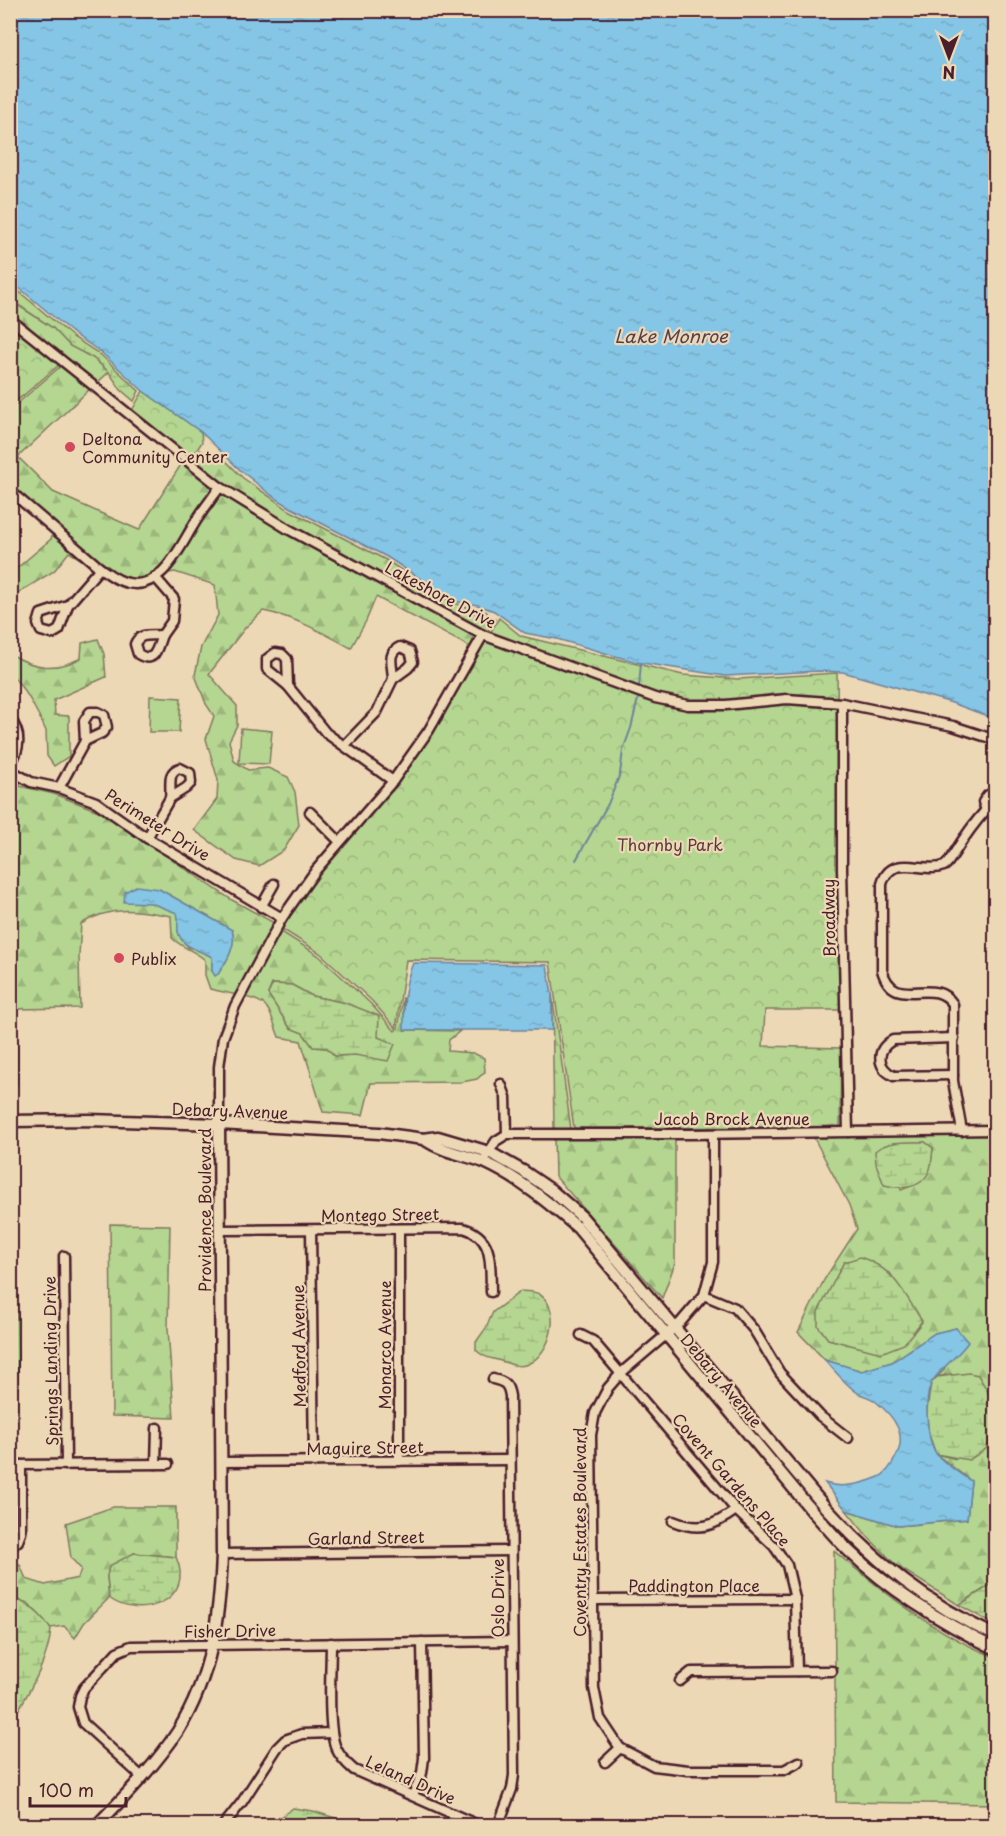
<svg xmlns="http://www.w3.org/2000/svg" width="1006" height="1836" font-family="'Playpen Sans',sans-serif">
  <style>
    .forest { fill: url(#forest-firs); stroke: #7f7a5e; stroke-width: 1.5; fill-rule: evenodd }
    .wetland { fill: url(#wetland-marsh); stroke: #7f7a5e; stroke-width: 1.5 }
    .park { fill: url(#park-crowns); stroke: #7f7a5e; stroke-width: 1.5 }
    .pitch { fill: #b4d690; stroke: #7f7a5e; stroke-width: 1.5 }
    .water { fill: url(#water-ripples); stroke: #6d839b; stroke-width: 1.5 }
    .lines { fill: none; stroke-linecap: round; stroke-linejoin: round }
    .stream { stroke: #6d839b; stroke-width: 2 }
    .minor-casing { stroke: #4a1f2b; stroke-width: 13 }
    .major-casing { stroke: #4a1f2b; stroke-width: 15 }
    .minor { stroke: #edd8b6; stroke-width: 8 }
    .major { stroke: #edd8b6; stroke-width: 10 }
    .poi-dot { fill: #d1495b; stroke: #edd8b6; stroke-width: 2 }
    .labels { text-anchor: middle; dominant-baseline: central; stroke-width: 4.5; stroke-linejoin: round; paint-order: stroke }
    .poi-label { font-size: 16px; fill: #4a1f2b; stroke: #edd8b6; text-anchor: start }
    .street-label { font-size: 16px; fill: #4a1f2b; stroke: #edd8b6 }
    .park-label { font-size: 16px; fill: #5a3a3a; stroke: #edd8b6 }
    .water-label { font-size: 18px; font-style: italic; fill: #564050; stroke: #edd8b6 }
  </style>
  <defs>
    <pattern id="forest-firs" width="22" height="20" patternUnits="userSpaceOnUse" patternTransform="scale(1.5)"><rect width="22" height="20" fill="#b4d690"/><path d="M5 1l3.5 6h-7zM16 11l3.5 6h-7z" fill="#9cb77c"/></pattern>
    <pattern id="wetland-marsh" width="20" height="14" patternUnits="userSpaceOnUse" patternTransform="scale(1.5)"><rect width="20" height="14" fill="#b4d690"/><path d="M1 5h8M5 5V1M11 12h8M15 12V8" fill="none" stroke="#9cb77c"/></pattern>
    <pattern id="park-crowns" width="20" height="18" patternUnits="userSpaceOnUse" patternTransform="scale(1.5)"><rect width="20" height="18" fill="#b4d690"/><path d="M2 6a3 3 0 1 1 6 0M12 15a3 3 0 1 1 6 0" fill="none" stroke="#9cb77c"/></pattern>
    <pattern id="water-ripples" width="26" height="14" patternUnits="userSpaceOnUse" patternTransform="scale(1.5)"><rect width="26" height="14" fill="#85c5e5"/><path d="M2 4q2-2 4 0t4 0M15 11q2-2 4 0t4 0" fill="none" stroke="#74a9c5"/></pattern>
  </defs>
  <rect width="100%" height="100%" fill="#edd8b6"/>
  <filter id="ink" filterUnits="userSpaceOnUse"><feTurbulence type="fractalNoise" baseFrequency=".0167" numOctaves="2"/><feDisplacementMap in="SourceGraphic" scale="12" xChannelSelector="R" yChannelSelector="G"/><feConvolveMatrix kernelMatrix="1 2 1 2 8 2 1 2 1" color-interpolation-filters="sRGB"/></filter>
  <g filter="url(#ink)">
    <g class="forest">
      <polygon points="10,300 53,328 70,346 93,358 109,372 97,383 44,343 11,314"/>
      <path d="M62 365 91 388 18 457 53 492 139 530 182 463 215 488C199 514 166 583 130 580 120 579 110 571 102 565L11 486 10 410Z"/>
      <polygon points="200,450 210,456 227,462 243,478 289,510 386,560 450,602 467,607 474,613 478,609 487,612 488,616 495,619 487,633 453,616 378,573 289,526 222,484 193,462"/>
      <path d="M221 492 450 623 478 637 472 648 376 597 366 621 351 648C322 632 295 617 263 611L245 628 209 674 237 706V725L229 741 234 761 248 770 268 768 288 777 295 792 299 825 284 850 259 866 236 860 194 830 217 799 218 780 206 739 214 716 206 704 195 675 201 647 218 615 215 585 175 572 163 574Z"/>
      <polygon points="53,531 95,568 69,552 54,571 21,591 11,601 10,574 51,539"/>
      <path d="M98 639 104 654 106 677 54 700 55 715 69 716V756L54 766 47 756 46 731 39 716 28 696 11 673V654C34 669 56 671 81 658L82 643Z"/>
      <path d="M11 784 54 794 101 812 232 900 276 924 237 995 210 989 205 975V960C195 951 182 948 172 938L171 916C137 910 110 905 81 924L79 955 80 1008 17 1009V1084L11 1074V977L16 974ZM159 889 232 930C237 945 227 961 218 974L212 971V957L200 950 188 947 178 931 179 920 178 913 151 903Z"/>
      <path d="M280 931 318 955 371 1004 395 1031 398 1028 403 997 405 1030 460 1031 449 1040 448 1051 473 1053 484 1058 485 1072 477 1079 462 1082 371 1083 363 1115 323 1112 301 1041 279 1037C269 1012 272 1002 244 997ZM272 984 292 985 312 996 346 1003 378 1037 355 1055 335 1056 327 1048 313 1047 303 1033 290 1028 268 994Z"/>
      <polygon points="552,994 571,1129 554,1129"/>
      <path d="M995 1134V1582L959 1605 897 1566 868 1537 846 1510 898 1526 967 1519 971 1481 936 1454 956 1459 951 1374 937 1377 944 1370 956 1328 935 1333 892 1362 862 1371 825 1360 798 1332 824 1280 857 1229 849 1205 813 1136ZM925 1142 933 1148C929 1177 929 1180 901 1190L894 1143ZM844 1262 890 1273 922 1322 914 1332 881 1352 828 1339 833 1284Z"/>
      <polygon points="554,1137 675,1138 675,1263 662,1298 555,1176"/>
      <polygon points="110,1224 170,1225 168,1328 174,1418 112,1416"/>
      <polygon points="10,1277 16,1279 18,1377 16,1425 10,1425"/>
      <polygon points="113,1507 176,1507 176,1557 134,1553 107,1576 109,1598 84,1623 75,1638 64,1626 51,1628 28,1603 11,1598 11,1566 20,1565 26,1579 45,1585 78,1578 81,1569 71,1558 66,1523"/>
      <path d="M834 1551C884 1592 935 1634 995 1657V1804L836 1802Z"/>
    </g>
    <g class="wetland">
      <polygon points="11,287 17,290 73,337 101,355 139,391 134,401 121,390 109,372 93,358 70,346 53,328 11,300"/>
      <polygon points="273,984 292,985 312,996 346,1003 379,1016 378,1037 395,1044 388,1061 355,1055 335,1056 327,1048 313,1047 303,1033 290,1028 268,994"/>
      <path d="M925 1142 933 1148C932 1155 932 1165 929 1172 920 1190 900 1189 884 1185L876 1164 875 1151C888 1140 909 1142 925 1142Z"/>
      <path d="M860 1257C894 1268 904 1293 922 1321L904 1344 881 1353 828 1339 818 1326V1312L844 1262Z"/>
      <path d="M521 1291C526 1292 535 1291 539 1294 563 1309 551 1354 528 1364 519 1368 510 1364 501 1361 491 1358 484 1358 476 1350V1342L486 1328 493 1312Z"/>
      <polygon points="969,1373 978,1375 987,1390 995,1411 994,1430 986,1449 969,1460 936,1454 928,1432 927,1410 931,1383 937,1377"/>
      <path d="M134 1553 176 1557C196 1601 139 1621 109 1598L107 1576 109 1566Z"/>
      <polygon points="995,1582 995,1625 959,1605"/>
      <path d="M12 1597C29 1604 42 1614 51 1630 48 1659 33 1685 19 1709H11Z"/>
      <polygon points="293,1808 313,1811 357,1825 275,1825 278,1819"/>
    </g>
    <g class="park">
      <polygon points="10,323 60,364 11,406 10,406"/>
      <polygon points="143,391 201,432 202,442 189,462 130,414"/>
      <polygon points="499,618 521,636 683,675 738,679 837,673 841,1010 765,1010 763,1046 841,1048 840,1127 574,1128 550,962 406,960 396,1028 372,1001 320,953 282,929 304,894 452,697"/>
    </g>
    <g class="pitch">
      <polygon points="150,696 181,698 179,732 149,732"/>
      <polygon points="241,728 272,731 269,764 239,763"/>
    </g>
    <g class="water">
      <polygon points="11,10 995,11 995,719 952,703 843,672 818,671 725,676 636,662 557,639 525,633 494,611 478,605 458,602 451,599 387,557 290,507 271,495 240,470 201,432 143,391 102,353 74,334 11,281"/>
      <path d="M136 886 159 889 232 930C237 945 227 961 218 974L215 976 212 971V957C200 950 182 948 178 932 177 926 179 919 177 913L151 903 124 902 125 892Z"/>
      <path d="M413 963 547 965 552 994V1030H404C404 1006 403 986 413 963Z"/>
      <path d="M956 1328 968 1342C959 1356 936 1372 931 1384 924 1400 926 1442 938 1456 948 1466 960 1474 971 1481L967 1519 898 1526 846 1510 825 1483C842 1489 862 1484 879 1477 886 1474 890 1467 894 1460 909 1436 895 1417 875 1401 870 1397 863 1396 858 1393 846 1385 835 1371 825 1360L862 1371 892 1362 935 1333Z"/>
    </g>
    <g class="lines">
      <g class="stream">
        <polyline points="639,687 641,663"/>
        <polyline points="576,860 608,804 620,774 623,750 631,728 638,699"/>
      </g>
      <defs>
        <g id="minor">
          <polyline points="10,319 220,487 288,529 483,635 655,698 688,705 726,705 787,699 842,703 953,726 996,740"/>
          <path d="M10 491 100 568C109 574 117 581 128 583 161 591 180 547 193 526 199 515 207 505 214 495L220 487"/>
          <polyline points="155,577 174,599 172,621 162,635"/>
          <polygon points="68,605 59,630 52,634 41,631 38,624 41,614"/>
          <polyline points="68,605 100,568"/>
          <path d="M162 635C157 647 156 665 138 654L135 644C140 632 151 636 162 635Z"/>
          <path d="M400 647 410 651 413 662 408 668 393 679C393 666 386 653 400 647Z"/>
          <polygon points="275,653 282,654 287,659 288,686 267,669 267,659"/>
          <polyline points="288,686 326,733 393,781"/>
          <polyline points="842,703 842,868 848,1132"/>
          <polygon points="90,712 98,712 104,715 107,727 102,733 85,741 84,721"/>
          <path d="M10 719C22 733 20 750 10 765"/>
          <polyline points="345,745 377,712 393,679"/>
          <path d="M180 768 190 773 191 783 186 788 170 798C172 785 166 772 180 768Z"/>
          <polyline points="10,770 31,782 59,788 96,802 147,838 282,918"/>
          <polyline points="59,788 85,741"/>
          <polyline points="996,796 988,795 983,802 986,810 996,811"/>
          <polyline points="310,812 339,841"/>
          <polyline points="147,838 170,798"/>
          <polyline points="261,907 274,884"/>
          <path d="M953 1075 894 1076C877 1068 875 1050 893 1040L954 1038"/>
          <polyline points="501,1084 506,1097 507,1134"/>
          <polyline points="219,1124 219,1067 223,1038 235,1006 282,918 316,870 393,781 429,730 483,635"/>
          <path d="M962 1131 953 1081V1004C933 974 894 1013 882 970V884C891 852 924 874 944 866 948 864 950 859 953 855 963 839 973 824 986 810"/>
          <polyline points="713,1134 713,1262 704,1295 680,1323 621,1373 608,1388 595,1413 591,1435 594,1688 600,1718 620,1748 654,1766 688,1770 784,1770 799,1762"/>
          <polyline points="487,1155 496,1141 507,1134 691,1134 996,1130"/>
          <path d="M219 1230 463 1228C495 1237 490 1265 491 1292"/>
          <polyline points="311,1230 314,1462"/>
          <polyline points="64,1256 66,1465"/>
          <polyline points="704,1295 735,1308 754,1330 780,1373 820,1416 848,1438"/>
          <polyline points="581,1335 593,1341 736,1510 774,1546 787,1565 795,1599 797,1671"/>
          <path d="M493 1379C505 1382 508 1384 510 1396L514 1775 512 1789 498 1826"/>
          <polyline points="399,1461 399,1229"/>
          <polyline points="221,1462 510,1460"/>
          <polyline points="156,1464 157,1428"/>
          <polyline points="10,1465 168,1464"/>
          <path d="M673 1521C700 1532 714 1526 736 1510"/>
          <polyline points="10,1548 18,1541 21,1533 21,1465"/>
          <polyline points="222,1554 511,1551"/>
          <polyline points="594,1600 795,1599"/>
          <path d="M331 1643C331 1667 327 1728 336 1748 340 1757 347 1764 354 1770L480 1826"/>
          <polyline points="680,1681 691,1672 832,1671"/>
          <polyline points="605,1762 620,1748"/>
          <polyline points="142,1777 83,1723 78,1707 80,1696 84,1688 117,1652 131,1646 512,1641"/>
          <polyline points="413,1795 422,1773 424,1758 422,1642"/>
          <polyline points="223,1826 242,1802 277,1748 285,1740 302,1734 332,1733"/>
        </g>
        <g id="major">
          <path d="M10 1121 89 1120 219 1124 379 1133 424 1139 438 1137 489 1152 523 1171 551 1190 582 1217 825 1507C879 1565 924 1602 996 1636"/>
          <path d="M424 1139C442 1152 463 1154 484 1162 519 1178 549 1203 578 1228L813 1512C825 1525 837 1540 850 1552 893 1593 943 1623 996 1649"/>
          <path d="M96 1826C125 1796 155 1766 178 1731 211 1678 220 1616 222 1554L219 1124"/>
        </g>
      </defs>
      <use href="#minor" class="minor-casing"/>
      <use href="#major" class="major-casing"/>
      <use href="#minor" class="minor"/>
      <use href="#major" class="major"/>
    </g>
  </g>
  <g class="poi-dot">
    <circle cx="70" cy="447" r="6"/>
    <circle cx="119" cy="958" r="6"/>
  </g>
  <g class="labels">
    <g class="poi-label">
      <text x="82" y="438">Deltona<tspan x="82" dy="18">Community Center</tspan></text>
      <text x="131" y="958">Publix</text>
    </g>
    <g class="street-label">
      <text transform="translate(441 594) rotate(28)">Lakeshore Drive</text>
      <text transform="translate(158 824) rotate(32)">Perimeter Drive</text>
      <text transform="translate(828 918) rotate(-91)">Broadway</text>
      <text transform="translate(230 1110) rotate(2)">Debary Avenue</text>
      <text x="732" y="1118">Jacob Brock Avenue</text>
      <text transform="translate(204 1210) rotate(-90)">Providence Boulevard</text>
      <text transform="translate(380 1214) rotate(-1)">Montego Street</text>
      <text transform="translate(384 1345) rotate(-90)">Monarco Avenue</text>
      <text transform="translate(298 1346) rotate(-91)">Medford Avenue</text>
      <text transform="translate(50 1361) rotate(-91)">Springs Landing Drive</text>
      <text transform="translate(722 1380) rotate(50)">Debary Avenue</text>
      <text transform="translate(365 1447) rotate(-1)">Maguire Street</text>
      <text transform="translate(732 1479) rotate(49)">Covent Gardens Place</text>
      <text transform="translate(579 1532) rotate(-90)">Coventry Estates Boulevard</text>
      <text transform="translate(366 1537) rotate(-1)">Garland Street</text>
      <text x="694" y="1585">Paddington Place</text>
      <text transform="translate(497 1598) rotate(-90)">Oslo Drive</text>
      <text transform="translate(230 1630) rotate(-1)">Fisher Drive</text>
      <text transform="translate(411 1779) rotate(24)">Leland Drive</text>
    </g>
    <g class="park-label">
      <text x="670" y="844">Thornby Park</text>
    </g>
    <g class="water-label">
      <text x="671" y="335">Lake Monroe</text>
    </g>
  </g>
  <rect width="1006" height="1836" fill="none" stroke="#edd8b6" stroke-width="36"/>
  <rect x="18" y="18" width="970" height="1800" fill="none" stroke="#4a1f2b" stroke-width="2" filter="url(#ink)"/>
  <g transform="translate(949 57) rotate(180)" stroke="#edd8b6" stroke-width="4.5" paint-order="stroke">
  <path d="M0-4.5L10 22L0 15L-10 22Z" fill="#4a1f2b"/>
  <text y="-9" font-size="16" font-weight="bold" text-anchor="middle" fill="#4a1f2b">N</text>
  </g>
  <path d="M30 1797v9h96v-9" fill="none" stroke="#4a1f2b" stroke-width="3"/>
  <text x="39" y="1797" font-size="18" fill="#4a1f2b" stroke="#edd8b6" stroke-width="4.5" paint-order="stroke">100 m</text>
</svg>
